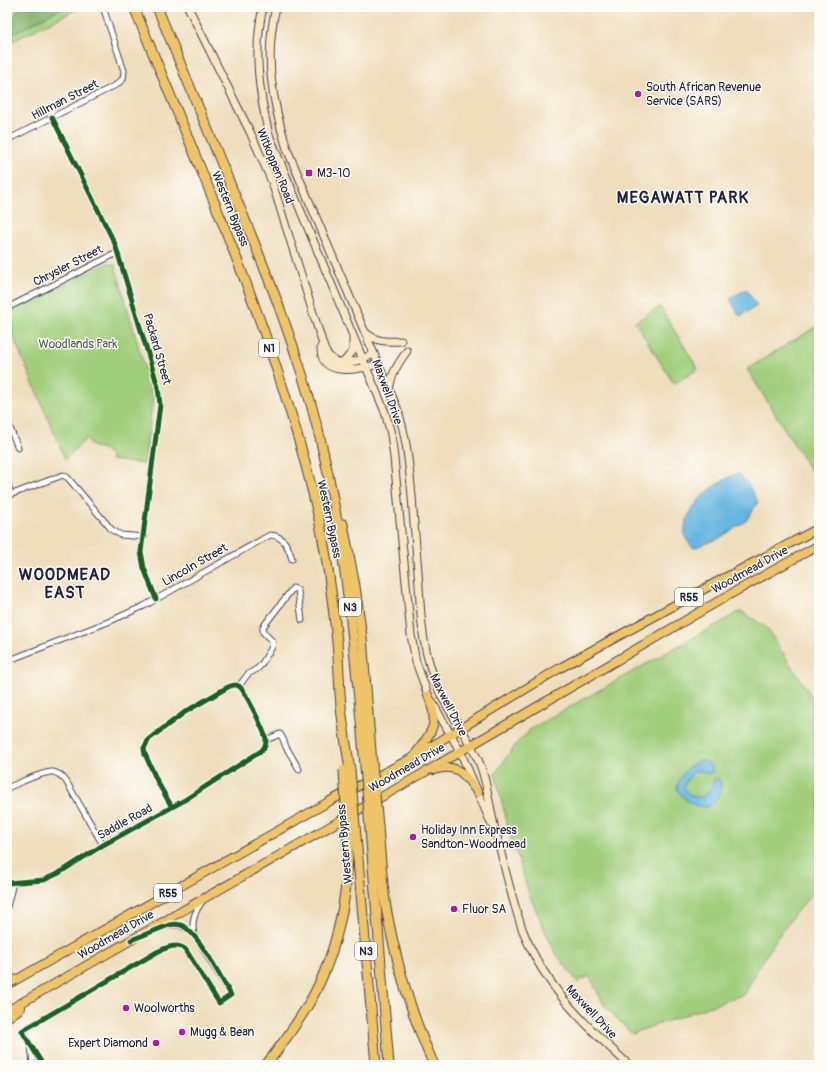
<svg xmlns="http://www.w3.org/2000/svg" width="826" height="1072" font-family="Pangolin,sans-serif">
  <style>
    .green { fill: #a0ce7b; stroke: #61785b }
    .forest { fill: #80b16b; stroke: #516a53 }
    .water { fill: #66b6e1; stroke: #446c8e }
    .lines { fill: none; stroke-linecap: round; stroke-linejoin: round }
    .street-casing { stroke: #413e4e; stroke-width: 7 }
    .secondary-casing { stroke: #413e4e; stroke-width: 9 }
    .primary-casing { stroke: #413e4e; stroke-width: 10 }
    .highway-casing { stroke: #413e4e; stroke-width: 11 }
    .street { stroke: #fff; stroke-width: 5 }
    .secondary { stroke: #f9e7c3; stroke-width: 7 }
    .primary { stroke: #efc469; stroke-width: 8 }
    .highway { stroke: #efc469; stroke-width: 9 }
    .highway-bridge-casing { stroke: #413e4e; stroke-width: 11; stroke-linecap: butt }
    .highway-bridge { stroke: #efc469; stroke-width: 9 }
    .cycleway-casing { stroke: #fdfcf7; stroke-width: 8 }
    .cycleway { stroke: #1b5e20; stroke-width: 5 }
    .poi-dot { fill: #b5179e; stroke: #fdfcf7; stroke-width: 1.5 }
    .labels { text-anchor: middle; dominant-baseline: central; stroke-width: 3; stroke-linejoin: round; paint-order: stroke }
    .shield { fill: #fdfcf7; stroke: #646373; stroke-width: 1 }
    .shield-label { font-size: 11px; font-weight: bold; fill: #22223b }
    .poi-label { font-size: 12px; fill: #22223b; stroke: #fdfcf7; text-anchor: start }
    .street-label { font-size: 12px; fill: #22223b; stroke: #fdfcf7 }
    .park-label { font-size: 12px; fill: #4e5e51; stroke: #fdfcf7 }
    .district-label { font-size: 16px; font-weight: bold; letter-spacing: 1px; fill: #22223b; stroke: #fdfcf7 }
  </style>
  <rect width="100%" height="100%" fill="#fdfcf7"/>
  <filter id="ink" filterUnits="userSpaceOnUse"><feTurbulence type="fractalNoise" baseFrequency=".025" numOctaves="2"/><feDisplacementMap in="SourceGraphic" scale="8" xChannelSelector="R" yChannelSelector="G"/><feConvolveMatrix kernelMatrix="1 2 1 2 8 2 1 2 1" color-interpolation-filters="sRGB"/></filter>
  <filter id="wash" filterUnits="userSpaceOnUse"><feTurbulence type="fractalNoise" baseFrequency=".012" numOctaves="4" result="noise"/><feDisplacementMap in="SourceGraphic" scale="16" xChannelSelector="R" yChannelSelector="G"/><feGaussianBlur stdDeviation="0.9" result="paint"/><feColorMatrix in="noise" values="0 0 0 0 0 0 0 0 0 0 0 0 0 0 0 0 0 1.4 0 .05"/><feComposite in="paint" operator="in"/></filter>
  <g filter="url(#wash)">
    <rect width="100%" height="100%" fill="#efddbb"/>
    <g class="green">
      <polygon points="7,7 81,7 7,44"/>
      <polygon points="108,263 115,265 153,397 145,464 111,460 111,456 104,449 93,447 86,439 65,459 7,322 7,314"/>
      <polygon points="660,307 698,369 674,384 635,322"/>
      <polygon points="819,325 819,469 812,473 747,369"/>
      <path d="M741 611 766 627 819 708V888C786 919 766 953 745 994L636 1032 635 1034 634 1033 632 1034 604 1005 590 977H586L585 979H579L580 981 578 983 555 952 550 942 529 894 517 854 513 848 495 774 519 740 527 734 530 729Z"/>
    </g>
    <path class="forest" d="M21 7H63L15 33 12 32C15 23 13 13 21 7Z"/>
    <g class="water">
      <polygon points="746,289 757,306 740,316 730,299"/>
      <path d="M738 473 748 484 758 502 746 521 718 539 693 548 684 536C685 530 685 523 688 517 698 495 716 483 738 473Z"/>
      <path d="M699 760C705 761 712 764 713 770L710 774H707L701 771H694C691 773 684 784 684 787 690 799 704 802 711 788 712 785 713 782 714 779H719C725 788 717 802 708 807 695 808 683 800 677 789 677 779 690 764 699 760Z"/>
    </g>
  </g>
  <g filter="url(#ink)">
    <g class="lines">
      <defs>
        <g id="street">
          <polyline points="52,117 115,244 158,387 160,405 141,552 144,568 156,599"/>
          <polyline points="7,140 116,85 123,79 124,71 103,7"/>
          <polyline points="7,308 117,253"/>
          <polyline points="8,423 18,448"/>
          <polyline points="7,482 11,494"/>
          <polyline points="7,496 63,475 68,478 112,530 121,535 144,537"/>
          <path d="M7 661 108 622 144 606 270 535C284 536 288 546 292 559"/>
          <polyline points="239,686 248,674 257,669 261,665 272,647 273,642 263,632 263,627 293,588 296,589 298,591 302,620"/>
          <polyline points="266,740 280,734 283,739 286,747 299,769"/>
          <path d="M7 788C17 784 43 771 53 772 59 773 63 777 66 781L103 845"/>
          <path d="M7 883 44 880 59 873 103 845 183 801 261 751C265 748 266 744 266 740 266 734 245 691 240 687 236 684 233 685 228 687L185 712 149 739 144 748 145 754 158 783 172 807"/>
          <polyline points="7,907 13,883"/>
          <path d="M194 935C191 922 194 912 202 902"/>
          <polyline points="31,1046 33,1065"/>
          <path d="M43 1065 22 1031 157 952C166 948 177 942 186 950L219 1003 231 995 195 936C178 920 172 924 152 932"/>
        </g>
        <g id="secondary">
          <path d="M188 7 251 134 272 182 325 351C339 373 355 361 374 354"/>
          <path d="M263 7C253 50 259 93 269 135L385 412 391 434 394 458 411 635 416 662 428 695 460 751 491 823"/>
          <path d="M276 7C264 57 272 101 287 149L397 408C407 437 409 466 412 496 414 526 417 556 419 586 420 604 421 622 424 640 427 659 433 677 441 695 454 719 471 741 481 767 489 790 490 814 497 837 505 868 512 901 523 931 545 987 585 1025 629 1065"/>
          <path d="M365 332C376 342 387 342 401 341"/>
          <path d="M321 347C320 378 358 370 378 364"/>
          <polyline points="342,364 353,351 353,339"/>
          <path d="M389 390C392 373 397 365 407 351"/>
        </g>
        <g id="primary">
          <path d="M416 753C434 730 439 723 428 695"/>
          <path d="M434 770C459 762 464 775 478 793"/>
          <polyline points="7,985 330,801 412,758 560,668 715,583 819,528"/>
          <polyline points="7,1011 420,775 729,595 819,545"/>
          <polyline points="7,1018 21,1008"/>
        </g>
        <g id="highway">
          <path d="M134 7C202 175 279 341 319 519 327 558 333 602 337 642 339 664 339 685 341 706 343 728 347 749 350 770"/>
          <path d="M157 7C182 68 208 129 233 191 266 270 298 350 319 434 346 543 355 654 365 765"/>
          <polyline points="343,524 355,586 362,637 372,764"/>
          <path d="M378 826C380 853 382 881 386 908 396 962 411 1015 434 1065"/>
          <polyline points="370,829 389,1065"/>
          <polyline points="356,837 376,1065"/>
          <path d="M266 1065C280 1047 293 1029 305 1010 336 960 349 898 348 840"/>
        </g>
      </defs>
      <use href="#street" class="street-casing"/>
      <use href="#secondary" class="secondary-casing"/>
      <use href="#primary" class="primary-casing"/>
      <use href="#highway" class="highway-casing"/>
      <use href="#street" class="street"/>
      <use href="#secondary" class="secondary"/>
      <use href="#primary" class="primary"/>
      <use href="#highway" class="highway"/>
      <defs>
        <g id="highway-bridge">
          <polyline points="372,764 378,826"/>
          <polyline points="365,765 370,829"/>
          <polyline points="344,770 348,840"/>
          <polyline points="350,770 356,837"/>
        </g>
      </defs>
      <use href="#highway-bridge" class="highway-bridge-casing"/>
      <use href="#highway-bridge" class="highway-bridge"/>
      <defs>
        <g id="cycleway">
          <polyline points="52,117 115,244 158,387 160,405 141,552 144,568 156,599"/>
          <path d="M7 883 44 880 59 873 103 845 183 801 261 751C265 748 266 744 266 740 266 734 245 691 240 687 236 684 233 685 228 687L185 712 149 739 144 748 145 754 158 783 172 807"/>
          <path d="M43 1065 22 1031 157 952C166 948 177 942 186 950L219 1003 231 995C221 978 198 932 181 925 177 924 173 924 169 925L131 940"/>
        </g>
      </defs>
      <use href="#cycleway" class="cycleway-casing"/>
      <use href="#cycleway" class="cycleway"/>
    </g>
  </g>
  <g class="poi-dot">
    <circle cx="638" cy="94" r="4"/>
    <rect x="305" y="169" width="8" height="8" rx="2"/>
    <circle cx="413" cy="837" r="4"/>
    <circle cx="454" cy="909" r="4"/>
    <circle cx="126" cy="1008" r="4"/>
    <circle cx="182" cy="1032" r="4"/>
    <circle cx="156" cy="1043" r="4"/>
  </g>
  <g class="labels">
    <g class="shield">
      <rect x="259" y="339" width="20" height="18" rx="3"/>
      <rect x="675" y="588" width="28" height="18" rx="3"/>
      <rect x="339" y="598" width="22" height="18" rx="3"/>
      <rect x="154" y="884" width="28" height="18" rx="3"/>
      <rect x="355" y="942" width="22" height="18" rx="3"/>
    </g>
    <g class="shield-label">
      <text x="269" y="348">N1</text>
      <text x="689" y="597">R55</text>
      <text x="350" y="607">N3</text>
      <text x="168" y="893">R55</text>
      <text x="366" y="951">N3</text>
    </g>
    <g class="poi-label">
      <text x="646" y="87">South African Revenue<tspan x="646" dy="14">Service (SARS)</tspan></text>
      <text x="317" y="173">M3-10</text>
      <text x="421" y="830">Holiday Inn Express<tspan x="421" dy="14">Sandton-Woodmead</tspan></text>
      <text x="462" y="909">Fluor SA</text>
      <text x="134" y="1008">Woolworths</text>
      <text x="190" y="1032">Mugg &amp; Bean</text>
      <text x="148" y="1043" text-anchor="end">Expert Diamond</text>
    </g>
    <g class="street-label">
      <text transform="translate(65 100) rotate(-27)">Hillman Street</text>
      <text transform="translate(275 166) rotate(68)">Witkoppen Road</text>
      <text transform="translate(230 209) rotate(68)">Western Bypass</text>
      <text transform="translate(68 266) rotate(-27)">Chrysler Street</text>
      <text transform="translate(157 349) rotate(74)">Packard Street</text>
      <text transform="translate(387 392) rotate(70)">Maxwell Drive</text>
      <text transform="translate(329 519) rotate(78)">Western Bypass</text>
      <text transform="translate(195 565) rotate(-30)">Lincoln Street</text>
      <text transform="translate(750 570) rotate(-29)">Woodmead Drive</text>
      <text transform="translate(448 705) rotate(63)">Maxwell Drive</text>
      <text transform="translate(407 768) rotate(-30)">Woodmead Drive</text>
      <text transform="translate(125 822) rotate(-29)">Saddle Road</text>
      <text transform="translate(345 844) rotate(-95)">Western Bypass</text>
      <text transform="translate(116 935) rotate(-30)">Woodmead Drive</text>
      <text transform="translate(591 1012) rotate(47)">Maxwell Drive</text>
    </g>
    <g class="park-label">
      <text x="78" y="344">Woodlands Park</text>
    </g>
    <g class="district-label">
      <text x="683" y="198">MEGAWATT PARK</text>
      <text x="65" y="575">WOODMEAD<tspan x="65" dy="18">EAST</tspan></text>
    </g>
  </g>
  <rect width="826" height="1072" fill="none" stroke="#fdfcf7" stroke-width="24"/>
</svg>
